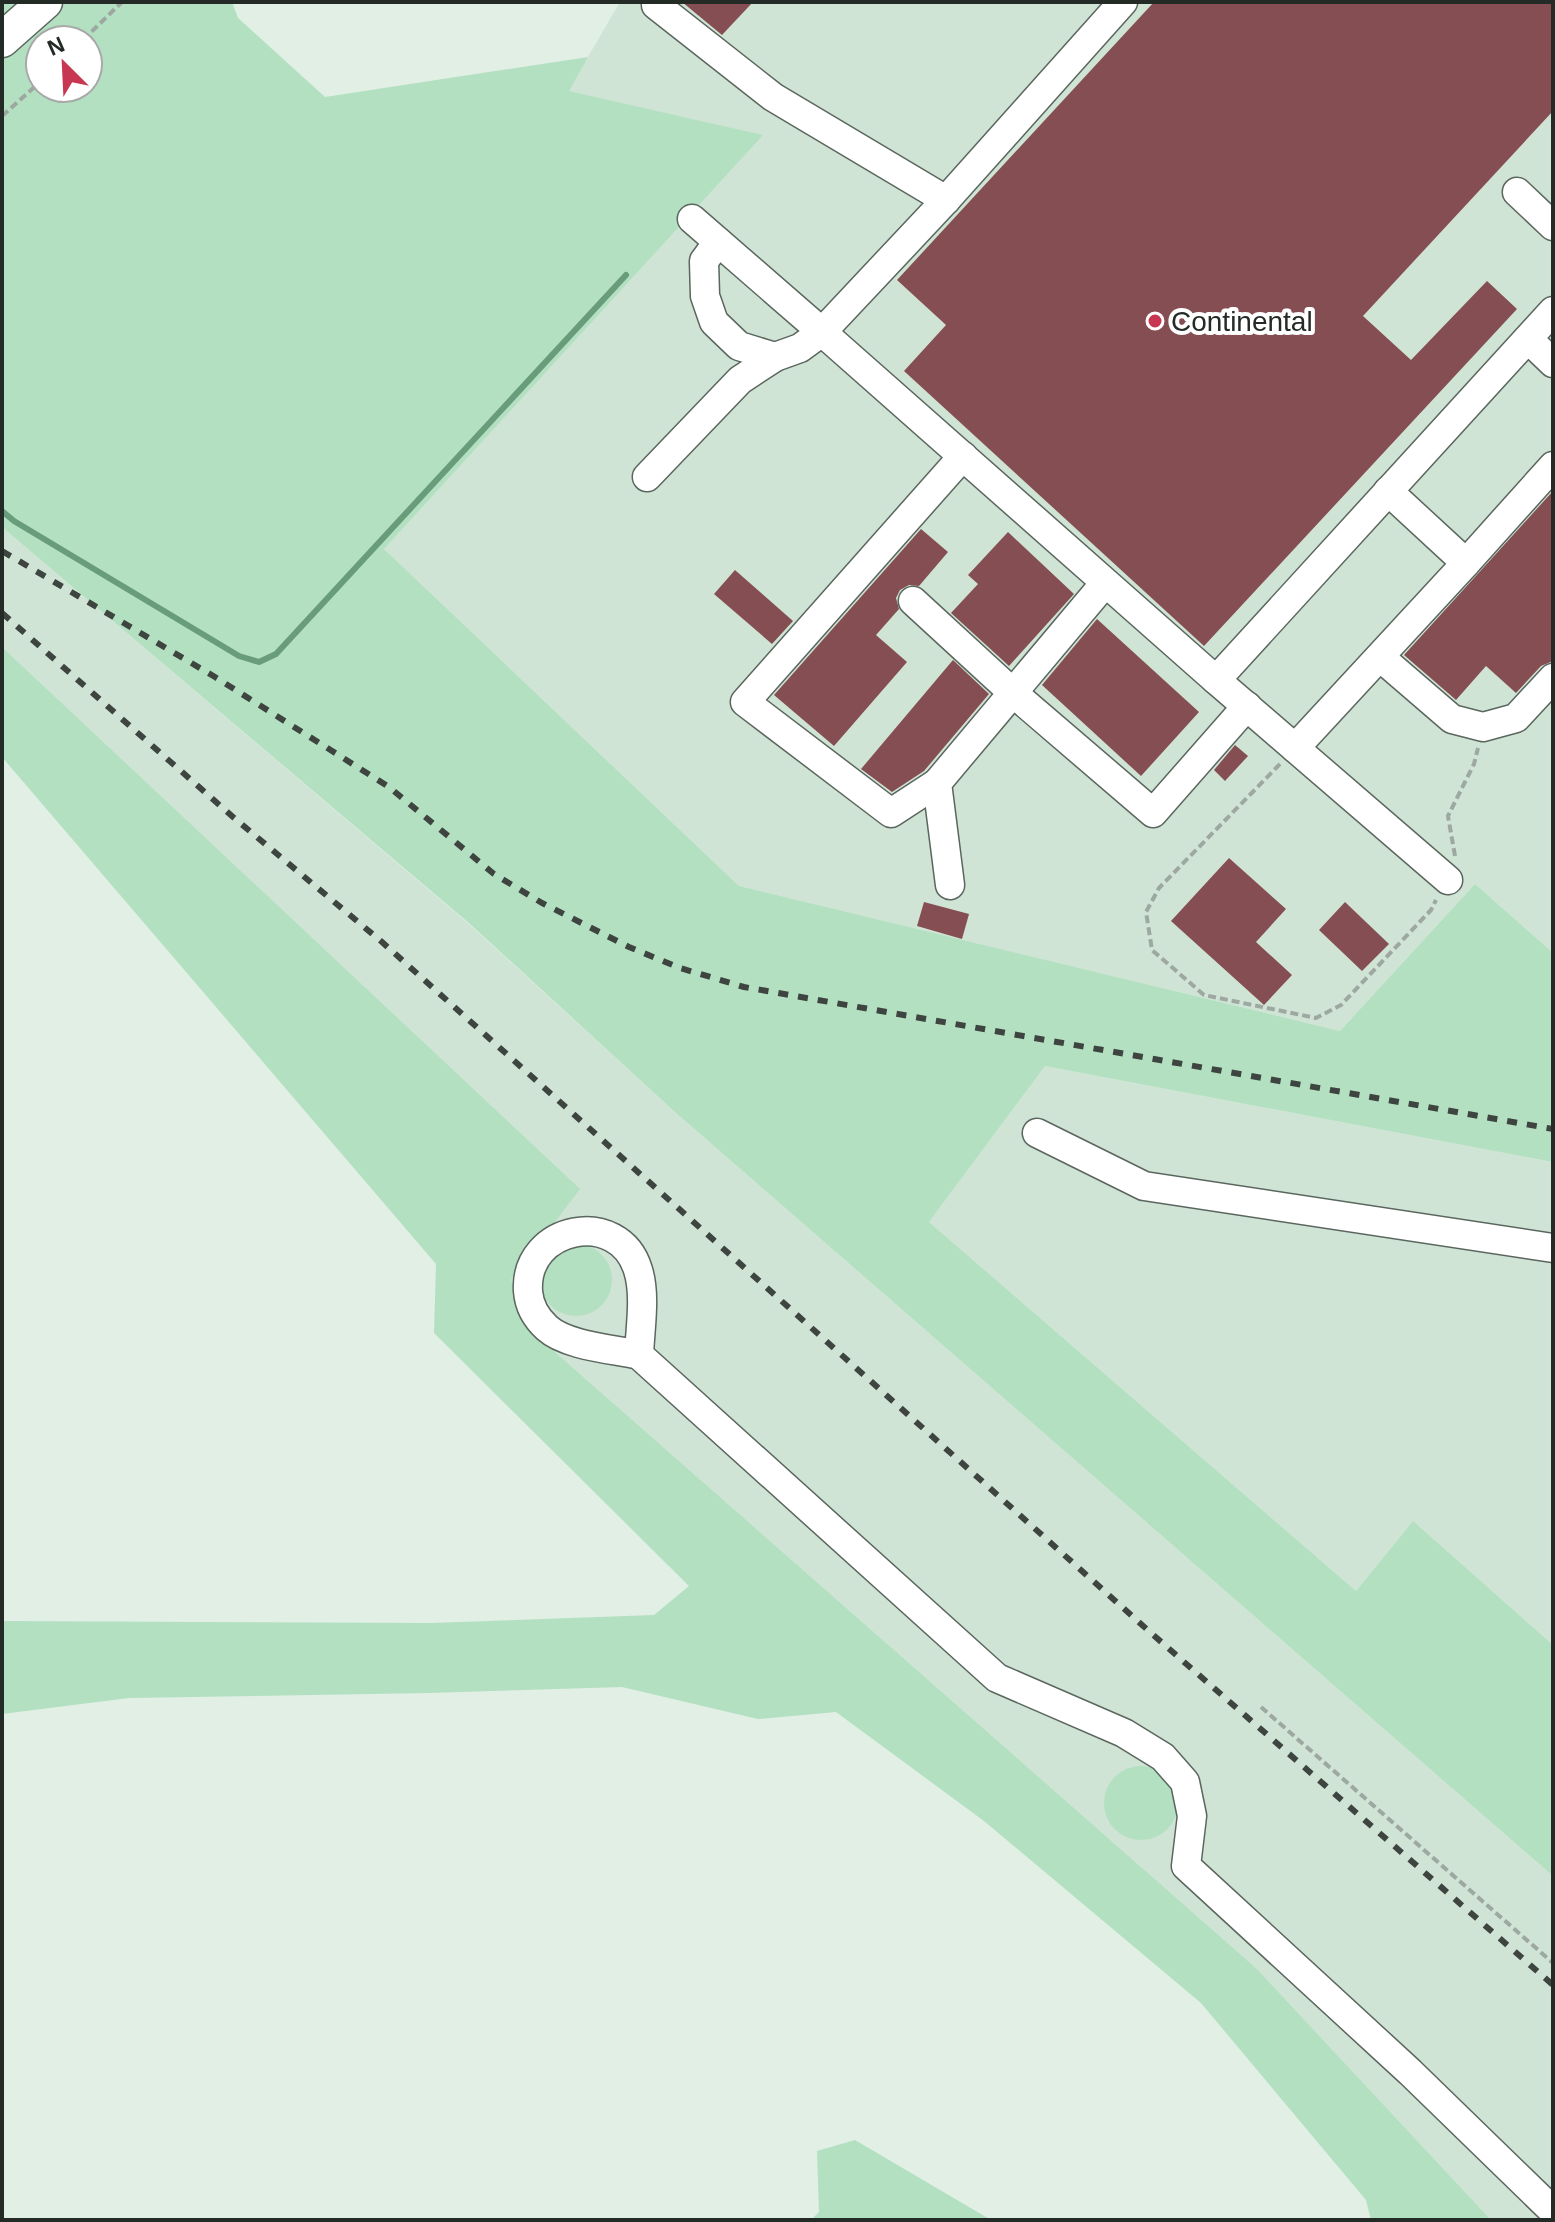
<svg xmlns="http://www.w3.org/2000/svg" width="1555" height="2222" font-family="Arial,sans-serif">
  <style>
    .built { fill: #d0e4d5 }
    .green { fill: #b3e0c1; fill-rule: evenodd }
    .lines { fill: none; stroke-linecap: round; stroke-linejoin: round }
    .stream { stroke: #699c7b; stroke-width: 6 }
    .building { fill: #854e52 }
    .minor-casing { stroke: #5a665e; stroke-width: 31 }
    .major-casing { stroke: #5a665e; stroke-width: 37 }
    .path { stroke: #9da8a0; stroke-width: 4; stroke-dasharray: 8 4; stroke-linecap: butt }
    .minor { stroke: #fff; stroke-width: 28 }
    .major { stroke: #fff; stroke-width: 34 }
    .rail { stroke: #3e4540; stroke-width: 6; stroke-dasharray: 10 10; stroke-linecap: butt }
    .poi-dot { fill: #c83751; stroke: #fff; stroke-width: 3 }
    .labels { text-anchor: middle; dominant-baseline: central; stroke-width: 8; stroke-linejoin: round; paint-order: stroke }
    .poi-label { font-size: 28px; fill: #242a26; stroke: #fff; text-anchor: start }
  </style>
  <rect width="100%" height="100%" fill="#e1efe5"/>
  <g class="built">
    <polygon points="620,2 1553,2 1553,953 1475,884 1340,1031 739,886 384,549 762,135 568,91"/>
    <polygon points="2,527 470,925 675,1112 1553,1876 1553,2220 1491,2220 1256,1968 555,1352 511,1280 579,1189 2,647"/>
    <polygon points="1045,1066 1553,1162 1553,1645 1413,1521 1356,1591 929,1222"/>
  </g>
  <g class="green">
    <path d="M2 2H232L238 18 325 97 588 57 569 91 763 135 384 549 739 886 1340 1031 1475 884 1553 953V1162L1045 1066 929 1222 1356 1591 1413 1521 1553 1645V1876L675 1112 470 924 2 527ZM40 40H88V88H40Z"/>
    <polygon points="2,647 580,1189 511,1280 555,1352 1256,1968 1491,2220 1371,2220 1366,2200 1201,2003 984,1821 836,1712 758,1719 622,1687 429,1693 129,1698 2,1714 2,1621 432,1623 654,1615 689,1586 434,1333 436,1264 2,757"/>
    <circle cx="576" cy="1280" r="36"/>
    <circle cx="1141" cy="1803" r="37"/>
    <polygon points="855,2140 991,2220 811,2220 819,2212 817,2151"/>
  </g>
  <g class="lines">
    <polyline class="stream" points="2,511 14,521 239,656 259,662 276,654 626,275"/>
  </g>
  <g class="building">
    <polygon points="682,2 753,2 722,35"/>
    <polygon points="1154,2 1553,2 1553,111 1363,316 1411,360 1487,281 1517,309 1204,646 904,371 946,325 897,280"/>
    <polygon points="1553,491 1553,661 1541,666 1516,693 1486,666 1456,700 1404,655"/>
    <polygon points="921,529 948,552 919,586 909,585 900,590 896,598 899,609 876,635 907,662 834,746 774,695"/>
    <polygon points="1008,532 1074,594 1009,666 951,613 978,584 968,575"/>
    <polygon points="735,570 793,621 772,644 714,594"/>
    <polygon points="1097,619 1199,712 1141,776 1042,685"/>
    <polygon points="953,660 989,694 924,771 892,792 861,769"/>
    <polygon points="1235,745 1248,756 1225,781 1214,770"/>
    <polygon points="1229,858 1286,909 1256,942 1292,975 1264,1005 1171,921"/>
    <polygon points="924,902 969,914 962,939 917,926"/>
    <polygon points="1345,902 1389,944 1362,971 1319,930"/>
  </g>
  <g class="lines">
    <defs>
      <g id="minor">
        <polyline points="656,2 656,5 773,97 946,200"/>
        <polyline points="1123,2 946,200 822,332 1216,680 1553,311"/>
        <polyline points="1517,192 1553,226"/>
        <polyline points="718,242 704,261 705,296 714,322 739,346 775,357"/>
        <polyline points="1528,339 1553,363"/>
        <polyline points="963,456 745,702 891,813 937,783 1105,583"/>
        <polyline points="647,477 740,380 775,357 800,348 822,332 692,219"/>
        <polyline points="1466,563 1553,466"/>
        <polyline points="913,601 1012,692 1153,813 1247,706"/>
        <polyline points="1380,657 1452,719 1483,727 1516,718 1553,678"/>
        <polyline points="1216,680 1448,880"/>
        <polyline points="1295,748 1466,563 1388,491"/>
        <polyline points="937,783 950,885"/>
        <polyline points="1037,1133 1144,1186 1553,1248"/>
        <path d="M639 1355C640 1329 646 1295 638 1270 619 1207 524 1226 528 1291 529 1305 536 1318 547 1328 567 1346 613 1349 639 1355L997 1678 1124 1733 1163 1757 1185 1782 1192 1816 1186 1866 1410 2072 1553 2211"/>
      </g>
      <polyline id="major" points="2,40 45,2"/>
    </defs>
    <use href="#minor" class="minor-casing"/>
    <use href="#major" class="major-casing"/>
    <g class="path">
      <polyline points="83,40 122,2"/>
      <polyline points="2,116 40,82"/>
      <polyline points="1280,764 1159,888 1146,912 1152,950 1204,995 1316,1018 1341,1005 1431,910 1436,900"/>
      <polyline points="1455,856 1448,816 1474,764 1478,748"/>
      <polyline points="1261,1707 1553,1963"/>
    </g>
    <use href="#minor" class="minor"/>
    <use href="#major" class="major"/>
    <g class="rail">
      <polyline points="2,551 215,677 389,787 494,874 542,903 629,947 680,968 744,987 1553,1129"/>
      <polyline points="2,613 233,817 382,942 1151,1633 1553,1985"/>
    </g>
  </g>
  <circle class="poi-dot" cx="1155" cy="321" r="8"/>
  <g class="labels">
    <g class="poi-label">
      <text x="1171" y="321">Continental</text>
    </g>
  </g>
  <rect width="1555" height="2222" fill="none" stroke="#242a26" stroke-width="8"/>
  <g transform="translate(64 64) rotate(336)"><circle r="38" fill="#ffffff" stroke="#a7aaa8" stroke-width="2"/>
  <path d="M0-6L14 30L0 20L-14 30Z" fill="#c83751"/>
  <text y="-12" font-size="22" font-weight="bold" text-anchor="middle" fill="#242a26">N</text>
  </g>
</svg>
